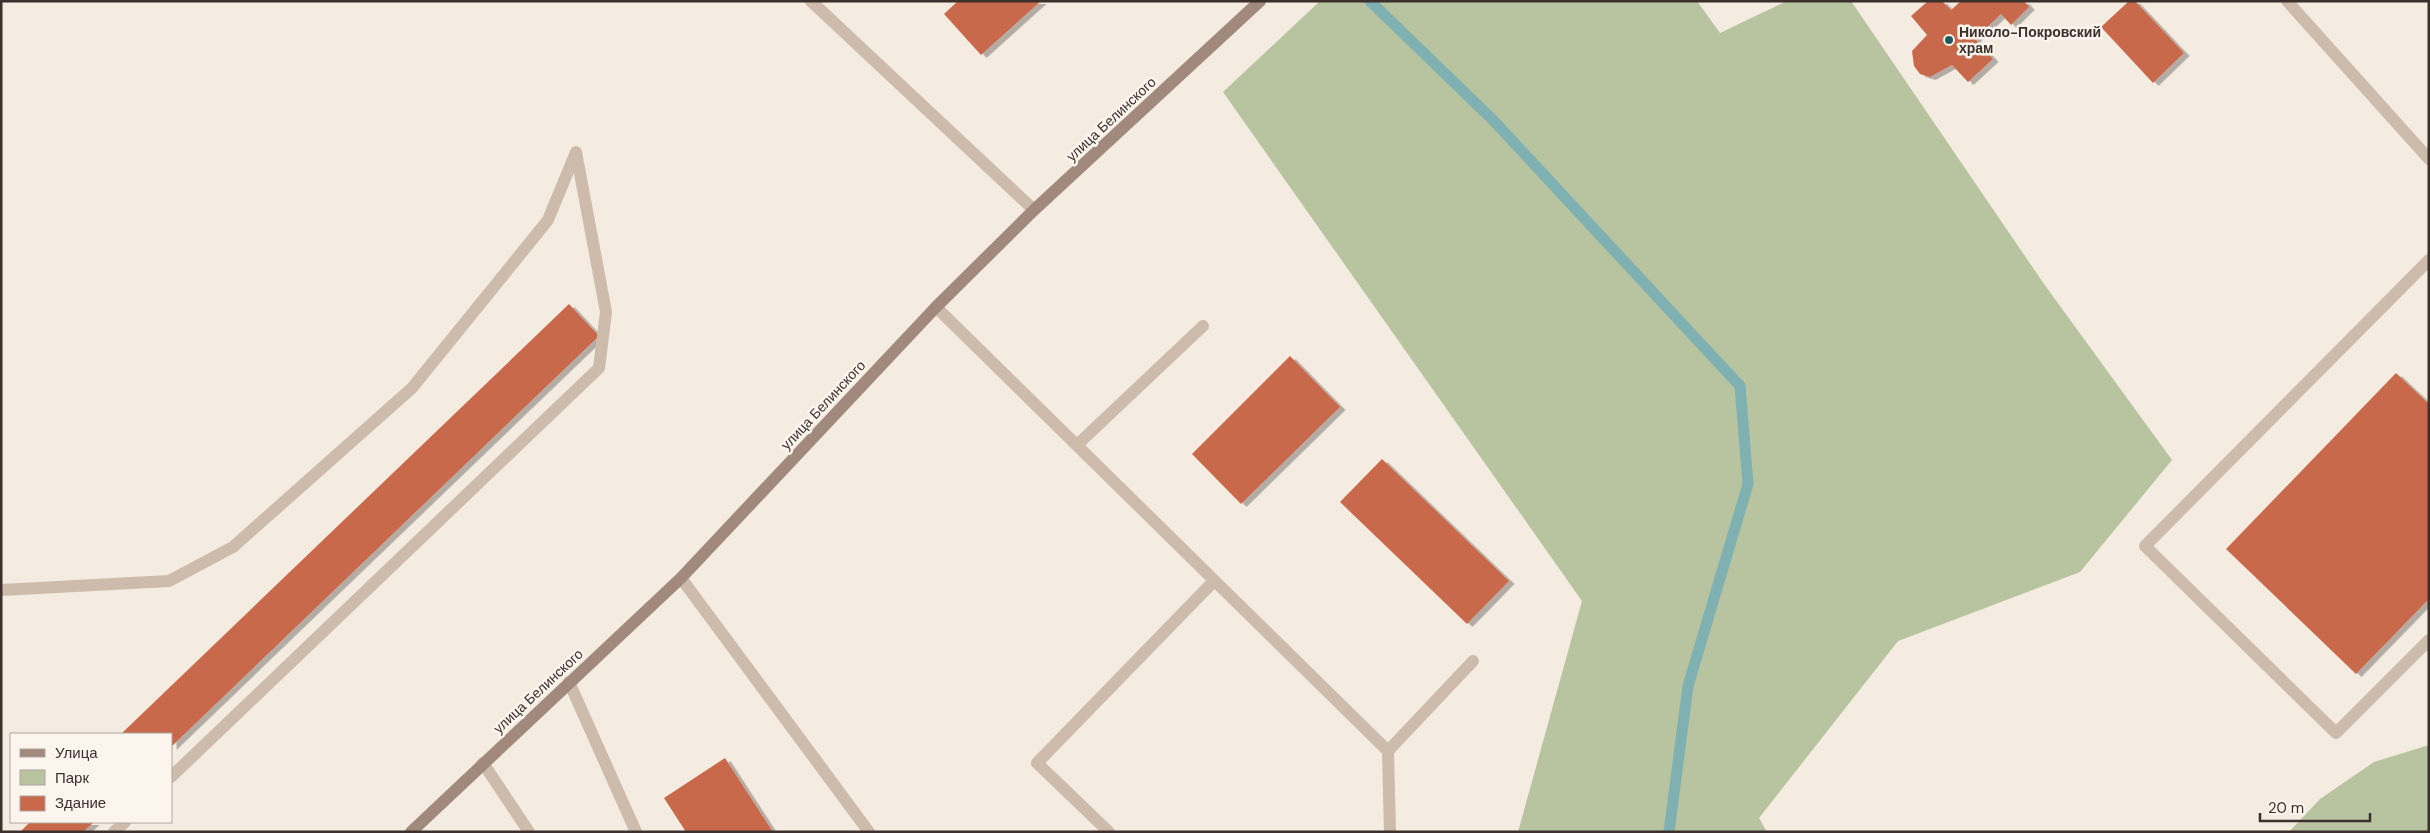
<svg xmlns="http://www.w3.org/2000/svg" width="2430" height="833" font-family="'DM Sans',sans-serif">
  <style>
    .green { fill: #b8c4a0 }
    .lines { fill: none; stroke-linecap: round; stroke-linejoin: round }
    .stream { stroke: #7fb0b2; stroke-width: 11 }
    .building { fill: #c8694b; filter: url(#shadow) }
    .lane { stroke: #cdbbac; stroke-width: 12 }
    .street { stroke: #cdbbac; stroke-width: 12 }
    .secondary { stroke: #a18a7d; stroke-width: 12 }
    .poi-dot { fill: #1f5a5e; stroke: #fbf5ee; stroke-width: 2 }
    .labels { text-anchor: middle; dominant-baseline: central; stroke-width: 5; stroke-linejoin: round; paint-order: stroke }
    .poi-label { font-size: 14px; font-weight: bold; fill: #3b302b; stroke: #fbf5ee; text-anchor: start }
    .street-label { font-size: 14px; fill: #3b302b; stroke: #fbf5ee }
  </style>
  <defs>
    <filter id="shadow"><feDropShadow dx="5.5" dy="3" stdDeviation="0" flood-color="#0004"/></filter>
  </defs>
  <rect width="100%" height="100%" fill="#f4ebe1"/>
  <g class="green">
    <polygon points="1320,1 1697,1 1720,33 1787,1 1851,1 2044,284 2172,460 2080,572 1898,641 1759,818 1767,832 1518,832 1582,601 1223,92"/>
    <polygon points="2429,745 2429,832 2289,832 2320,799 2374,762"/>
  </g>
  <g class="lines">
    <polyline class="stream" points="1370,1 1493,120 1740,386 1748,484 1688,686 1669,832"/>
  </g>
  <g class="building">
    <polygon points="958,1 1041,1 981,55 944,14"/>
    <polygon points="1928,1 1942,1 1951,10 1961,1 2024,1 2029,7 2011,25 2001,14 1975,39 1993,59 1968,82 1952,65 1930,77 1920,74 1914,66 1912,51 1927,35 1911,16"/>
    <polygon points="2129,1 2135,1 2184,53 2153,83 2101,27"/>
    <polygon points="569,304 599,336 171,747 171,734 121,734"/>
    <polygon points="1290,356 1340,407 1241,504 1192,454"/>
    <polygon points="2396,373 2429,404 2429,599 2356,674 2226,549"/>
    <polygon points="1382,459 1509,581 1467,624 1340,502"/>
    <polygon points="725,758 773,832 686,832 664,798"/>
    <polygon points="30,822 94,822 83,832 20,832"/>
  </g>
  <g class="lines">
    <g class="lane">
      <polyline points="811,1 1034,210"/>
      <polyline points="2429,260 2145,546 2336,733 2429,640"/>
      <polyline points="936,307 1388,751"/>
      <polyline points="1077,445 1203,326"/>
      <polyline points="681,578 869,832"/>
      <polyline points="1,590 169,581 233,547 412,388 548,220 576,152 606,312 599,368 171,777"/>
      <polyline points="569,682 636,832"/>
      <polyline points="483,763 529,832"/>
      <polyline points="114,832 125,822"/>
      <polyline points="1109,832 1037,763 1214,581"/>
      <polyline points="1390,832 1388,751 1473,661"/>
    </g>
    <polyline class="street" points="2287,1 2429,159"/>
    <polyline class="secondary" points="411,832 681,578 936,307 1034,210 1260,1"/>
  </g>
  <circle class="poi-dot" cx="1949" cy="40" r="5"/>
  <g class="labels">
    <g class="poi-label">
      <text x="1959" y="32">Николо-Покровский<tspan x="1959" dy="16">храм</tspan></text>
    </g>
    <g class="street-label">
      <text transform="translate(1111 119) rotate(-43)">улица Белинского</text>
      <text transform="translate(823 405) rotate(-47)">улица Белинского</text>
      <text transform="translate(538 691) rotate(-43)">улица Белинского</text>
    </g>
  </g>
  <rect width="2430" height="833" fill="none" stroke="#3b302b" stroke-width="5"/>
  <rect x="10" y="733" width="162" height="90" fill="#fbf5ee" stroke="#aea6a0"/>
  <rect x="20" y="749" width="25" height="8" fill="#a18a7d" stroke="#aea6a0"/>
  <text x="55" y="758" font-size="15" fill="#3b302b">Улица</text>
  <rect x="20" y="770" width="25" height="15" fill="#b8c4a0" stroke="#aea6a0"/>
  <text x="55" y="783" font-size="15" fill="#3b302b">Парк</text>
  <rect x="20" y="796" width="25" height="15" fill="#c8694b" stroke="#aea6a0"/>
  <text x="55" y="808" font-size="15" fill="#3b302b">Здание</text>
  <path d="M2260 813v8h110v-8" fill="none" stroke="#3b302b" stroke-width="2.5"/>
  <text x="2268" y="813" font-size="15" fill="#3b302b" stroke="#fbf5ee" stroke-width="4" paint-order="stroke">20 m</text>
</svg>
